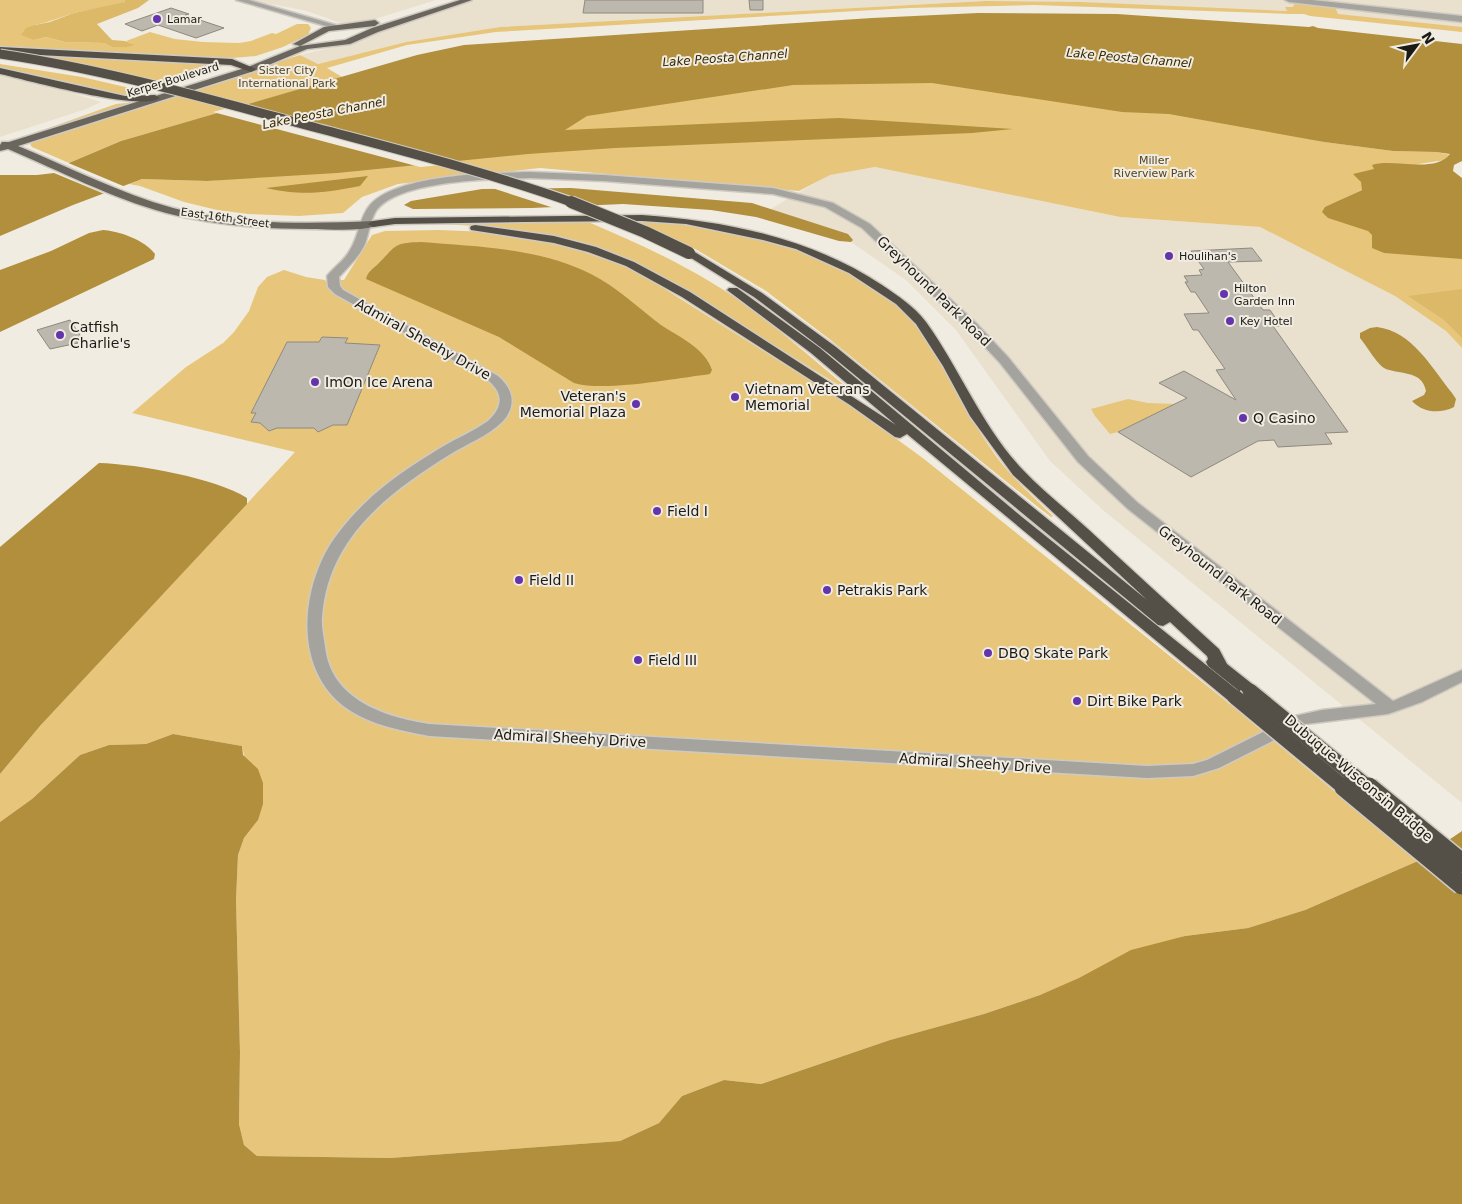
<svg xmlns="http://www.w3.org/2000/svg" width="1462" height="1204" font-family="'DejaVu Sans',sans-serif">
  <style>
    .built { fill: #e9e0ce }
    .green { fill: #e7c67b }
    .forest { fill: #dcb968 }
    .water { fill: #b18f3d }
    .pier { fill: #f1ece1 }
    .building { fill: #bdb8ae; stroke: #8e8a7f }
    .lines { fill: none; stroke-linecap: round; stroke-linejoin: round }
    .minor-casing { stroke: #cfcac1; stroke-width: 3 }
    .major-casing { stroke: #cfcac1; stroke-width: 3 }
    .highway-casing { stroke: #cfcac1; stroke-width: 3 }
    .minor { fill: #a5a39e; fill-rule: evenodd }
    .major { fill: #6a665d; fill-rule: evenodd }
    .highway { fill: #555047; fill-rule: evenodd }
    .highway-bridge-far3-casing { stroke: #cfcac1; stroke-width: 11; stroke-linecap: butt }
    .highway-bridge-far2-casing { stroke: #cfcac1; stroke-width: 14; stroke-linecap: butt }
    .highway-bridge-far1-casing { stroke: #cfcac1; stroke-width: 18; stroke-linecap: butt }
    .highway-bridge-casing { stroke: #cfcac1; stroke-width: 22; stroke-linecap: butt }
    .highway-bridge-far3 { stroke: #555047; stroke-width: 9 }
    .highway-bridge-far2 { stroke: #555047; stroke-width: 12 }
    .highway-bridge-far1 { stroke: #555047; stroke-width: 15 }
    .highway-bridge { stroke: #555047; stroke-width: 19 }
    .poi-dot { fill: #6434ac; stroke: #f1ece1; stroke-width: 2 }
    .labels { text-anchor: middle; dominant-baseline: central; stroke-width: 4; stroke-linejoin: round; paint-order: stroke }
    .far-poi-label { font-size: 11px; fill: #1c1a16; stroke: #f1ece1; text-anchor: start }
    .far-park-label { font-size: 11px; fill: #524320; stroke: #f1ece1 }
    .far-street-label { font-size: 11px; fill: #1c1a16; stroke: #f1ece1 }
    .far-water-label { font-size: 12px; font-style: italic; fill: #362803; stroke: #f1ece1 }
    .street-label { font-size: 14px; fill: #1c1a16; stroke: #f1ece1 }
    .poi-label { font-size: 14px; fill: #1c1a16; stroke: #f1ece1; text-anchor: start }
  </style>
  <rect width="100%" height="100%" fill="#f1ece1"/>
  <g class="built">
    <polygon points="252,0 436,0 362,23 346,25 307,11"/>
    <polygon points="476,0 1462,0 1462,29 1288,11 1022,1 985,1 500,27 406,42 318,64 300,55 354,42 370,33"/>
    <polygon points="0,75 63,90 101,102 86,109 0,137"/>
    <polygon points="875,167 1120,217 1260,227 1395,296 1446,331 1462,348 1462,803 1103,510 1050,461 956,330 906,280 851,242 764,213 829,175"/>
  </g>
  <g class="green">
    <path d="M0 0H125V2C108 8 91 9 74 13 61 17 49 22 35 25L34 40 46 37 65 42 104 43 112 47 134 45 126 41 150 32 175 39 203 42 239 43 251 41 272 33 276 34 297 24H308L311 28 308 35 283 47 256 56 232 58 145 56 0 47Z"/>
    <polygon points="985,1 1081,2 1287,11 1285,7 1293,7 1295,3 1335,7 1338,14 1462,27 1462,32 1310,16 1304,14 1291,14 1034,5 909,8 496,32 407,45 327,68 342,77 121,141 69,163 32,147 30,144 40,138 300,55 318,64 406,42 500,27"/>
    <polygon points="7,52 226,65 169,83 72,62"/>
    <polygon points="0,64 82,77 143,91 127,96 0,68"/>
    <polygon points="898,75 1178,109 1324,142 1393,151 1436,152 1451,155 1445,160 1412,165 1343,199 1462,249 1462,348 1446,331 1395,296 1260,227 1120,217 875,167 830,175 799,191 540,168 398,184 362,197 343,213 299,216 248,214 217,210 184,202 140,186 129,184 142,179 207,181 370,166 513,136 656,90"/>
    <polygon points="135,102 30,137 18,139 116,104"/>
    <path d="M586 221C628 239 669 257 709 281 760 311 804 352 850 390L848 391 659 274C590 239 519 228 443 224Z"/>
    <path d="M635 221C728 226 846 247 911 320 934 346 949 381 967 411 976 426 985 441 996 456 1012 478 1033 497 1053 516L1051 517 1038 507 828 338 766 291 697 250Z"/>
    <polygon points="439,230 489,232 537,240 578,250 633,269 857,410 924,459 1226,701 1418,861 1305,910 1248,928 1185,936 1040,995 984,1014 890,1040 761,1084 724,1080 682,1096 659,1123 620,1141 390,1158 257,1156 244,1145 239,1124 240,1052 236,900 238,855 244,838 258,820 242,746 173,734 146,744 109,745 80,755 32,799 0,822 0,774 40,726 295,452 132,413 186,367 223,343 234,332 249,311 258,287 267,277 284,270 306,277 325,280 330,289 340,283 340,280 344,280 372,235 385,231"/>
    <polygon points="1128,399 1148,403 1176,404 1118,432 1110,434 1095,416 1091,409"/>
  </g>
  <g class="forest">
    <polygon points="125,0 149,0 138,8 97,24 112,40 125,41 135,45 127,47 112,47 104,43 65,42 46,37 34,40 21,35 26,28 35,25 50,22 74,13 125,2"/>
    <polygon points="1462,289 1462,338 1444,320 1408,296"/>
  </g>
  <g class="water">
    <path d="M978 13 1117 14 1309 27 1313 26 1318 28 1462 44V161L1454 165 1453 171 1462 178V259L1384 253 1372 248V235L1368 231 1328 218 1322 212 1325 207 1362 190 1361 182 1353 174 1374 169 1372 165C1393 158 1435 174 1450 154L1436 152 1393 151 1324 142 1169 114 1122 112 932 83 793 85 587 116 565 130 839 118 1013 129 972 133 615 148 528 154 337 173 207 181 142 179 73 205 0 236V172H38L69 163 121 141 417 55 464 45 872 18Z"/>
    <path d="M368 176 360 186C323 193 303 196 266 188Z"/>
    <polygon points="571,188 752,203 848,234 853,240 851,242 839,241 756,217 711,210 623,204 532,208 413,209 404,205 411,201 482,189"/>
    <path d="M103 230C119 231 145 240 155 254L154 259 0 332V270L51 251 89 233Z"/>
    <path d="M421 242C481 247 547 248 600 279 622 292 641 310 661 325 679 337 705 348 712 370L710 374 704 375C670 379 604 392 574 383L499 337 366 279C368 271 373 269 378 264 397 245 393 243 421 242Z"/>
    <path d="M1377 327C1412 331 1432 368 1452 393L1456 399 1454 407C1440 414 1423 413 1412 401L1424 395 1426 391C1422 369 1397 375 1384 368 1377 364 1366 345 1360 338V333L1370 328Z"/>
    <path d="M99 463C137 464 216 478 247 498V504L40 726 0 774V547Z"/>
    <polygon points="173,734 242,746 243,755 258,769 263,783 263,804 258,820 244,838 238,855 236,900 240,1052 239,1124 244,1145 257,1156 390,1158 620,1141 659,1123 682,1096 724,1080 761,1084 890,1040 984,1014 1040,995 1079,978 1131,950 1185,936 1248,928 1305,910 1418,861 1462,831 1462,1204 0,1204 0,822 32,799 80,755 109,745 146,744"/>
  </g>
  <g class="pier">
    <polygon points="242,104 463,163 420,167 213,112"/>
    <polygon points="66,162 128,188 107,195 54,173 37,175 0,175 0,169 44,170"/>
    <polygon points="541,186 571,196 602,207 557,209 489,187"/>
  </g>
  <g class="building">
    <polygon points="585,0 703,0 703,13 583,13"/>
    <polygon points="749,0 763,0 763,10 750,10"/>
    <polygon points="171,8 189,14 185,15 224,28 196,38 158,25 142,31 125,24"/>
    <polygon points="1252,248 1262,261 1228,262 1263,310 1270,310 1281,326 1273,326 1348,432 1325,433 1332,444 1278,447 1274,440 1258,441 1191,477 1118,432 1187,398 1159,383 1184,371 1236,400 1216,370 1225,369 1198,330 1193,330 1184,314 1209,313 1195,292 1191,292 1185,282 1188,282 1184,276 1202,275 1199,270 1204,269 1191,251"/>
    <polygon points="70,320 82,338 76,340 78,343 50,349 37,330"/>
    <polygon points="322,337 348,338 345,343 380,345 347,425 333,425 318,432 314,428 277,428 269,431 260,423 251,422 256,413 251,413 287,342 319,342"/>
  </g>
  <g class="lines">
    <defs>
      <g id="minor">
        <polygon points="236,0 249,0 343,27 336,29"/>
        <polygon points="1285,0 1312,0 1462,16 1462,22 1289,2"/>
        <path d="M530 172 604 175 773 188 833 203 870 224 976 323 1008 357 1088 456 1138 503 1393 701 1462 670V682L1422 702 1388 714 1306 724 1219 768 1193 776 1147 778 429 736C399 730 365 724 341 704 299 669 301 605 322 560 331 540 347 521 363 505 386 482 414 464 442 447 457 438 474 431 488 421 505 405 503 391 485 378L335 294 328 287 327 276C334 267 345 260 350 250 359 236 359 218 370 205 398 174 491 173 530 172ZM530 178 604 181 773 194 825 207 862 228 968 329 1000 363 1078 462 1128 509 1376 704 1322 710 1295 716 1207 760 1193 764 1147 766 429 724C385 717 331 700 325 647 324 638 321 627 322 617 328 539 386 494 449 455 466 444 489 436 503 421 517 405 513 389 498 376L343 290 340 286 339 277C349 266 359 257 365 244 369 233 370 221 376 211 398 180 494 179 530 178Z"/>
      </g>
      <path id="major" d="M460 0H472L378 32 350 44 307 49 254 71 18 146C69 167 119 193 173 208 238 225 306 224 373 221L378 224 377 226C356 232 330 229 309 229 261 229 213 225 166 213 111 198 60 171 8 149L0 151V145L2 142H9L248 67 300 46 293 44 324 27 375 20 379 23 375 26 329 31 300 46 345 40 372 28Z"/>
      <g id="highway">
        <polygon points="0,47 232,59 256,69 251,72 231,65 0,53"/>
        <path d="M0 68 125 96 155 95 160 98C143 112 26 80 0 74Z"/>
        <path d="M642 215C726 221 811 238 882 285 898 296 914 306 926 322 960 369 982 427 1023 470 1043 491 1066 509 1088 529 1131 569 1175 609 1219 649L1227 664 1256 687 1258 691 1256 695 1250 696 1244 695 1208 666 1206 662 1208 659 1207 656 1170 622 1163 626 1158 625 828 353 754 297 683 253 685 251H693L762 293 836 347 1147 600 1013 475 970 416 943 366 916 324 896 304 849 273 796 249 763 240 686 224 642 221 523 222 395 224 373 227 368 224 373 221 395 218Z"/>
        <polygon points="475,225 554,236 596,247 634,262 690,292 896,425 811,353 727,290 729,288 737,288 820,348 1022,517 1241,693 1243,697 1241,701 1235,703 1229,701 907,434 900,438 895,437 850,405 682,297 626,266 588,252 554,243 471,230 470,228 471,226"/>
      </g>
    </defs>
    <use href="#minor" class="minor-casing"/>
    <use href="#major" class="major-casing"/>
    <use href="#highway" class="highway-casing"/>
    <use href="#minor" class="minor"/>
    <use href="#major" class="major"/>
    <use href="#highway" class="highway"/>
    <defs>
      <path id="highway-bridge-far3" d="M0 54C108 70 212 100 317 128 403 151 490 173 574 203"/>
      <polyline id="highway-bridge-far2" points="571,202 645,232 689,253"/>
      <g id="highway-bridge-far1">
        <polyline points="1250,691 1370,789"/>
        <polyline points="1235,697 1346,789"/>
      </g>
      <g id="highway-bridge">
        <polyline points="1344,787 1462,885"/>
        <polyline points="1369,787 1462,863"/>
      </g>
    </defs>
    <use href="#highway-bridge-far3" class="highway-bridge-far3-casing"/>
    <use href="#highway-bridge-far2" class="highway-bridge-far2-casing"/>
    <use href="#highway-bridge-far1" class="highway-bridge-far1-casing"/>
    <use href="#highway-bridge" class="highway-bridge-casing"/>
    <use href="#highway-bridge-far3" class="highway-bridge-far3"/>
    <use href="#highway-bridge-far2" class="highway-bridge-far2"/>
    <use href="#highway-bridge-far1" class="highway-bridge-far1"/>
    <use href="#highway-bridge" class="highway-bridge"/>
  </g>
  <g class="poi-dot">
    <circle cx="157" cy="19" r="5"/>
    <circle cx="1169" cy="256" r="5"/>
    <circle cx="1224" cy="294" r="5"/>
    <circle cx="1230" cy="321" r="5"/>
    <circle cx="60" cy="335" r="5"/>
    <circle cx="315" cy="382" r="5"/>
    <circle cx="735" cy="397" r="5"/>
    <circle cx="636" cy="404" r="5"/>
    <circle cx="1243" cy="418" r="5"/>
    <circle cx="657" cy="511" r="5"/>
    <circle cx="519" cy="580" r="5"/>
    <circle cx="827" cy="590" r="5"/>
    <circle cx="988" cy="653" r="5"/>
    <circle cx="638" cy="660" r="5"/>
    <circle cx="1077" cy="701" r="5"/>
  </g>
  <g class="labels">
    <g class="far-poi-label">
      <text x="167" y="19">Lamar</text>
      <text x="1179" y="256">Houlihan's</text>
      <text x="1234" y="288">Hilton<tspan x="1234" dy="13">Garden Inn</tspan></text>
      <text x="1240" y="321">Key Hotel</text>
    </g>
    <g class="far-park-label">
      <text x="287" y="70">Sister City<tspan x="287" dy="13">International Park</tspan></text>
      <text x="1154" y="160">Miller<tspan x="1154" dy="13">Riverview Park</tspan></text>
    </g>
    <g class="far-street-label">
      <text transform="translate(173 80) rotate(-17)">Kerper Boulevard</text>
      <text transform="translate(225 218) rotate(8)">East 16th Street</text>
    </g>
    <g class="far-water-label">
      <text transform="translate(725 58) rotate(-4)">Lake Peosta Channel</text>
      <text transform="translate(1129 58) rotate(5)">Lake Peosta Channel</text>
      <text transform="translate(324 113) rotate(-11)">Lake Peosta Channel</text>
    </g>
    <g class="street-label">
      <text transform="translate(934 291) rotate(44)">Greyhound Park Road</text>
      <text transform="translate(423 339) rotate(29)">Admiral Sheehy Drive</text>
      <text transform="translate(1220 575) rotate(38)">Greyhound Park Road</text>
      <text transform="translate(570 738) rotate(3)">Admiral Sheehy Drive</text>
      <text transform="translate(975 763) rotate(4)">Admiral Sheehy Drive</text>
      <text transform="translate(1359 778) rotate(40)">Dubuque-Wisconsin Bridge</text>
    </g>
    <g class="poi-label">
      <text x="70" y="327">Catfish<tspan x="70" dy="16">Charlie's</tspan></text>
      <text x="325" y="382">ImOn Ice Arena</text>
      <text x="745" y="389">Vietnam Veterans<tspan x="745" dy="16">Memorial</tspan></text>
      <text x="626" y="396" text-anchor="end">Veteran's<tspan x="626" dy="16">Memorial Plaza</tspan></text>
      <text x="1253" y="418">Q Casino</text>
      <text x="667" y="511">Field I</text>
      <text x="529" y="580">Field II</text>
      <text x="837" y="590">Petrakis Park</text>
      <text x="998" y="653">DBQ Skate Park</text>
      <text x="648" y="660">Field III</text>
      <text x="1087" y="701">Dirt Bike Park</text>
    </g>
  </g>
  <g transform="translate(1417 45) rotate(58)" stroke="#f1ece1" stroke-width="4" paint-order="stroke">
  <path d="M0-4L9 19L0 12L-9 19Z" fill="#1c1a16"/>
  <text y="-8" font-size="14" font-weight="bold" text-anchor="middle" fill="#1c1a16">N</text>
  </g>
</svg>
